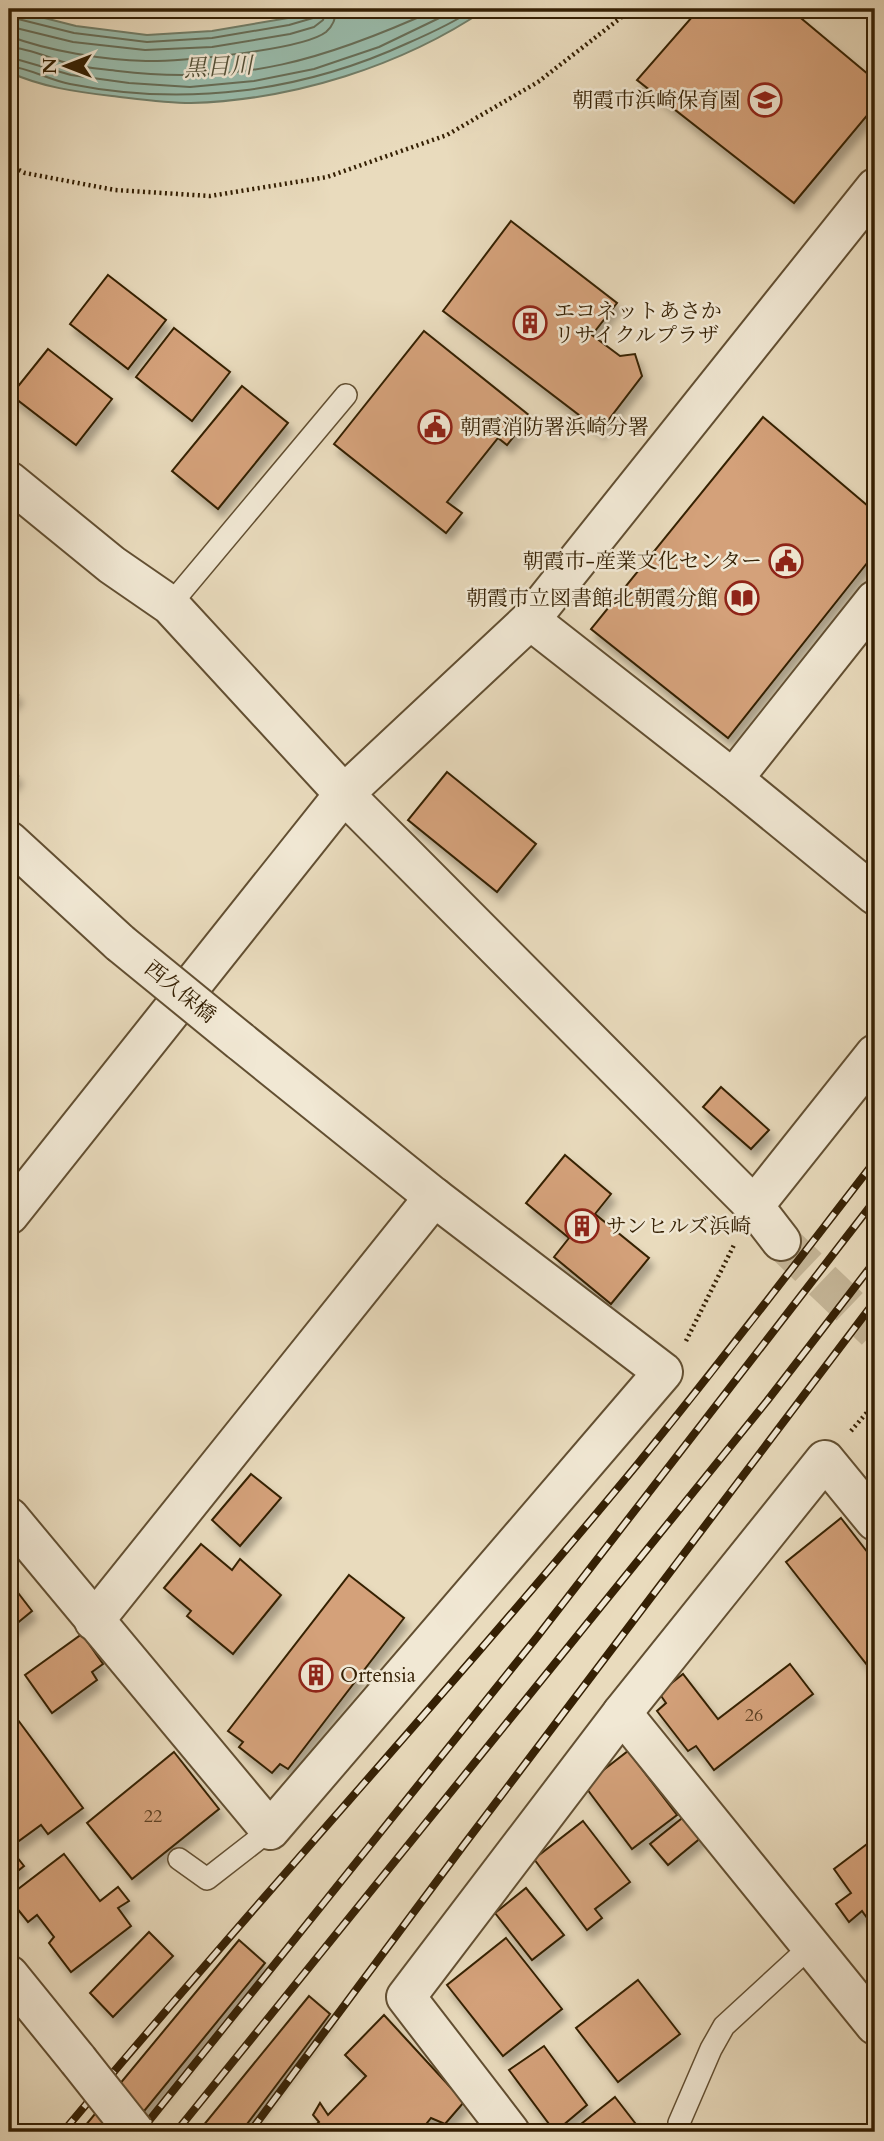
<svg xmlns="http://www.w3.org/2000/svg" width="884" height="2141" font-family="Cardo,'Noto Serif JP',serif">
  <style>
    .water { fill: #99bcac; stroke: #717e69; stroke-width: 2 }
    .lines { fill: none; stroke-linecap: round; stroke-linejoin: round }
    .shore { stroke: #676e58; stroke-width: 2 }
    .building { fill: #d4a17a; stroke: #352004; stroke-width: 2; filter: url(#shadow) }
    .tertiary-tunnel { stroke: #c5b698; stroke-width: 38; stroke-dasharray: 38 19; stroke-linecap: butt }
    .service-casing { stroke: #624f32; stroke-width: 24 }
    .minor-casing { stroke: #624f32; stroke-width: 42 }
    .tertiary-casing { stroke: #624f32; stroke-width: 42 }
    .path { stroke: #352004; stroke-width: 4.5; stroke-dasharray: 2 3.5; stroke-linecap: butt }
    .service { stroke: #f1e8d4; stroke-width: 21 }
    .minor { stroke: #f1e8d4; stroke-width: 38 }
    .tertiary { stroke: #f1e8d4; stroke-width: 38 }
    .rail-casing { stroke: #352004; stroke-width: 8 }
    .rail { stroke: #f1e8d4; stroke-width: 5; stroke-dasharray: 16; stroke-linecap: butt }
    .minor-bridge-casing { stroke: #624f32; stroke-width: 42; stroke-linecap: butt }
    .tertiary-bridge-casing { stroke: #624f32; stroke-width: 42; stroke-linecap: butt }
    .minor-bridge { stroke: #f1e8d4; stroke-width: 38 }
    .tertiary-bridge { stroke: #f1e8d4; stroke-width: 38 }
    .labels { text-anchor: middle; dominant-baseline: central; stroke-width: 5; stroke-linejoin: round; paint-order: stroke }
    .number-label { font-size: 18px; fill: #5d4022 }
    .poi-label { font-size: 21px; fill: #352004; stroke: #f1e8d4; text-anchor: start }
    .street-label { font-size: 21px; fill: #352004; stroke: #f1e8d4 }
    .water-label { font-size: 23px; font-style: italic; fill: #534f36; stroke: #f1e8d4 }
  </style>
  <defs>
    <filter id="shadow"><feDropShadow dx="4.5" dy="8" stdDeviation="3.5" flood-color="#0004"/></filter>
  </defs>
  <rect width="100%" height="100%" fill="#e9dbbd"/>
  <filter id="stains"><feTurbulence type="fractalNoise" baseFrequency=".00286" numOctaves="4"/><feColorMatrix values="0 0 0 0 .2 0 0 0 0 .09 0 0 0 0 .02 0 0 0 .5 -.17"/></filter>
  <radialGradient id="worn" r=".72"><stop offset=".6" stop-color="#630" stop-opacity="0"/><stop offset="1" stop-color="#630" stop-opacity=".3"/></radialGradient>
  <path class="water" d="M9 9 76 26 147 35 212 31 288 18 321 9H486C402 66 293 100 191 103 165 103 138 99 112 96 77 92 41 87 9 72Z"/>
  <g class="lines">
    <g class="shore">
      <polyline points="12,9 13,15 18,19 74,33 147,42 212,38 289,25 313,18 317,9"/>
      <polyline points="9,23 16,28 73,42 145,50 212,47 290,34 314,27 323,20 326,9"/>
      <path d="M9 36C48 51 104 60 146 61 178 62 303 50 326 32 333 26 336 18 336 9"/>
      <path d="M9 47C29 48 51 59 70 64 85 68 102 69 118 71 241 86 327 59 437 9"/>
      <polyline points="9,57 71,75 129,83 190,87 254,81 314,69 379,47 458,9"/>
      <path d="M9 66C29 68 49 80 70 84 185 107 302 92 408 43 431 33 453 23 474 9"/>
    </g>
  </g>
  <g class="building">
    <polygon points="699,9 790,9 875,80 875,106 794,203 637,80"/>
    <polygon points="511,221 617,303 592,335 620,356 635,354 642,376 600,431 443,311"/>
    <polygon points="108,275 166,320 128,369 70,324"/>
    <polygon points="174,328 230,372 192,421 136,377"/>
    <polygon points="424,331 530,416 507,445 498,438 447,502 462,513 446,533 334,444"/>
    <polygon points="48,349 112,399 76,445 11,395"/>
    <polygon points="242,386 288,423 218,509 172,471"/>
    <polygon points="763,417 875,512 875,553 728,738 591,629"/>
    <polygon points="9,687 18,695 9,705"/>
    <polygon points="9,768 18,776 9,786"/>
    <polygon points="447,772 536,844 497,892 408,820"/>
    <polygon points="721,1087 769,1130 751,1149 703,1107"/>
    <polygon points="565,1155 611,1194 595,1214 649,1258 611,1304 554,1257 569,1238 526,1203"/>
    <polygon points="251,1474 281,1498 240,1546 212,1520"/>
    <polygon points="841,1518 875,1562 875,1675 786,1562"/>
    <polygon points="201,1544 232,1570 240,1559 281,1595 233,1654 187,1616 191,1611 164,1588"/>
    <polygon points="349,1575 404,1618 288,1769 280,1764 272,1773 239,1747 243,1742 228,1731"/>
    <polygon points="9,1581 32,1611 9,1630"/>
    <polygon points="82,1634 103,1664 92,1672 97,1680 52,1713 25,1675"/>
    <polygon points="790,1664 813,1694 714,1770 696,1746 688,1751 657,1711 666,1703 659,1693 683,1674 718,1719"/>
    <polygon points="18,1720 83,1808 48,1834 41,1825 12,1846 9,1841 9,1727"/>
    <polygon points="628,1751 677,1815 632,1849 584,1785"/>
    <polygon points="174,1752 219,1809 132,1879 87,1823"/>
    <polygon points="686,1815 703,1836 668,1865 650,1844"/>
    <polygon points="583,1821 630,1882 595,1909 602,1918 587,1930 534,1859"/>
    <polygon points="875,1838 875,1929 862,1911 849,1922 836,1904 851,1893 834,1869"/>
    <polygon points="9,1847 24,1866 9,1878"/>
    <polygon points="64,1854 100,1901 118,1887 129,1901 118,1908 131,1926 71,1972 49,1943 54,1937 37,1915 28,1922 11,1901 16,1897 13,1893"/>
    <polygon points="526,1888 564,1935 532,1960 495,1913"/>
    <polygon points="149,1932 173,1956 113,2017 90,1993"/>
    <polygon points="506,1938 562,2009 503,2056 447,1985"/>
    <polygon points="239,1940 265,1963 127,2132 80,2132"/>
    <polygon points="638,1980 680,2034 618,2082 576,2028"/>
    <polygon points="309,1996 330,2014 241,2132 198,2132"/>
    <polygon points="384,2015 464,2102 445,2124 431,2118 423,2128 415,2125 407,2132 308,2132 319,2122 313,2115 320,2103 328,2115 366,2076 345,2055"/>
    <polygon points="544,2046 587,2105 555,2132 509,2070"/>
    <polygon points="615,2097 642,2132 571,2132"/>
  </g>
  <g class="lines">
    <polyline class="tertiary-tunnel" points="781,1241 875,1331"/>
    <defs>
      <g id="service">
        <polyline points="170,605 346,395"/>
        <polyline points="179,1859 207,1879 270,1830"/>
        <polyline points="679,2123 711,2049 724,2026 811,1946"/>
      </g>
      <g id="minor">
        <polyline points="530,620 733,779 875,895"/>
        <polyline points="733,779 875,600"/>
        <polyline points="9,841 120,943"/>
        <polyline points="754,1206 875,1054"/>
        <polyline points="9,1517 270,1830 663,1372 434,1197 240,1041"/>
        <polyline points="94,1621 434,1197"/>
        <polyline points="622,1713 875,2025"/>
        <polyline points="510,2132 406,1997 622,1713 825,1460 875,1521"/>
      </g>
      <g id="tertiary">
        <polyline points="9,481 112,565 170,605 344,794 754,1206 781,1241"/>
        <polyline points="9,1215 344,794 530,620 875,188"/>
        <polyline points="9,1975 78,2060"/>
      </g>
    </defs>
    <use href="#service" class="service-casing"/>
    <use href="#minor" class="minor-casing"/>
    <use href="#tertiary" class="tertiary-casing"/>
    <g class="path">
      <polyline points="9,165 25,173 115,190 210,196 327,177 447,135 538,82 632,9"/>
      <polyline points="686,1341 734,1245"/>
      <polyline points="851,1431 875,1403"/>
    </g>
    <use href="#service" class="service"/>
    <use href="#minor" class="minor"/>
    <use href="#tertiary" class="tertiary"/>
    <defs>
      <g id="rail">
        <path d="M63 2132C251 1907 449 1692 636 1466 718 1366 796 1263 875 1161"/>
        <polyline points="140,2132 537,1637 875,1200"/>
        <polyline points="176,2132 767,1401 875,1261"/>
        <polyline points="250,2132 463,1846 875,1301"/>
      </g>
    </defs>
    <use href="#rail" class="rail-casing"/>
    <use href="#rail" class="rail"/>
    <defs>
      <polyline id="minor-bridge" points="120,943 240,1041"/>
      <polyline id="tertiary-bridge" points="78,2060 135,2132"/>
    </defs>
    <use href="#minor-bridge" class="minor-bridge-casing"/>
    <use href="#tertiary-bridge" class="tertiary-bridge-casing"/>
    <use href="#minor-bridge" class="minor-bridge"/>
    <use href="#tertiary-bridge" class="tertiary-bridge"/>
  </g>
  <defs>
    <symbol id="school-ring" viewBox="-11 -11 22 22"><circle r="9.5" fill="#f1e8d4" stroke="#8f2418" stroke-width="1.5"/><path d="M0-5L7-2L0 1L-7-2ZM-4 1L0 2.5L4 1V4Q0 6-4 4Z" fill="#8f2418"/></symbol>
    <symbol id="building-ring" viewBox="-11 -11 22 22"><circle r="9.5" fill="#f1e8d4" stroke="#8f2418" stroke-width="1.5"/><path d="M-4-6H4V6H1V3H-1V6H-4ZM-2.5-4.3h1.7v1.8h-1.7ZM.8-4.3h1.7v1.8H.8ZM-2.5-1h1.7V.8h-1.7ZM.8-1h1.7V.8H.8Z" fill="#8f2418"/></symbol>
    <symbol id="civic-ring" viewBox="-11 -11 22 22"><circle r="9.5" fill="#f1e8d4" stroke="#8f2418" stroke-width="1.5"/><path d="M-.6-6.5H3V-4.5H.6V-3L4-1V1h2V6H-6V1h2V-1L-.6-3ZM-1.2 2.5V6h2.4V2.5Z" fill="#8f2418"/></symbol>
    <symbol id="library-ring" viewBox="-11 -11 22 22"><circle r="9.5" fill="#f1e8d4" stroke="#8f2418" stroke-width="1.5"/><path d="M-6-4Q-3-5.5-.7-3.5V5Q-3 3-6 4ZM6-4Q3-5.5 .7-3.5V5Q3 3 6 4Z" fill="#8f2418"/></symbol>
  </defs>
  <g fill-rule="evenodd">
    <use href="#school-ring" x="746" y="81" width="38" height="38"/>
    <use href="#building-ring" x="511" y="304" width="38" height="38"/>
    <use href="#civic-ring" x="416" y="408" width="38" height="38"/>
    <use href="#civic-ring" x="767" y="542" width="38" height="38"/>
    <use href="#library-ring" x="723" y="579" width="38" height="38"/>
    <use href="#building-ring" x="563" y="1207" width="38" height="38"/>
    <use href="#building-ring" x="297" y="1656" width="38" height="38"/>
  </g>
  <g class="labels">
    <g class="number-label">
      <text x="754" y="1715">26</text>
      <text x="153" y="1816">22</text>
    </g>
    <g class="poi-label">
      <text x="740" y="100" text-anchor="end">朝霞市浜崎保育園</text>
      <text x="554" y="311">エコネットあさか<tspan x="554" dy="24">リサイクルプラザ</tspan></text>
      <text x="460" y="427">朝霞消防署浜崎分署</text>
      <text x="762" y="561" text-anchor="end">朝霞市-産業文化センター</text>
      <text x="718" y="598" text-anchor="end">朝霞市立図書館北朝霞分館</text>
      <text x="606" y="1226">サンヒルズ浜崎</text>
      <text x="340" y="1675">Ortensia</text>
    </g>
    <g class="street-label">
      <text transform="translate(180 992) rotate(39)">西久保橋</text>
    </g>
    <g class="water-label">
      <text transform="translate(218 67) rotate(-3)">黒目川</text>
    </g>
  </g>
  <rect width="884" height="2141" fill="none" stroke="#e9dbbd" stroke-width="35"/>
  <rect x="10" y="10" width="863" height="2120" fill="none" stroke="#352004" stroke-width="3.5"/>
  <rect x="18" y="18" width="849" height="2106" fill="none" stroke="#352004" stroke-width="2"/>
  <g transform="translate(66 66) rotate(270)" stroke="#f1e8d4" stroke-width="5" paint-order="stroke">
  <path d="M0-5L12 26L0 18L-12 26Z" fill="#352004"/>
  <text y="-10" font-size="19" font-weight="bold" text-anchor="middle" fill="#352004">N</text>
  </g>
  <rect width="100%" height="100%" filter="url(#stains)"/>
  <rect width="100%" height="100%" fill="url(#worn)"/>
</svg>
